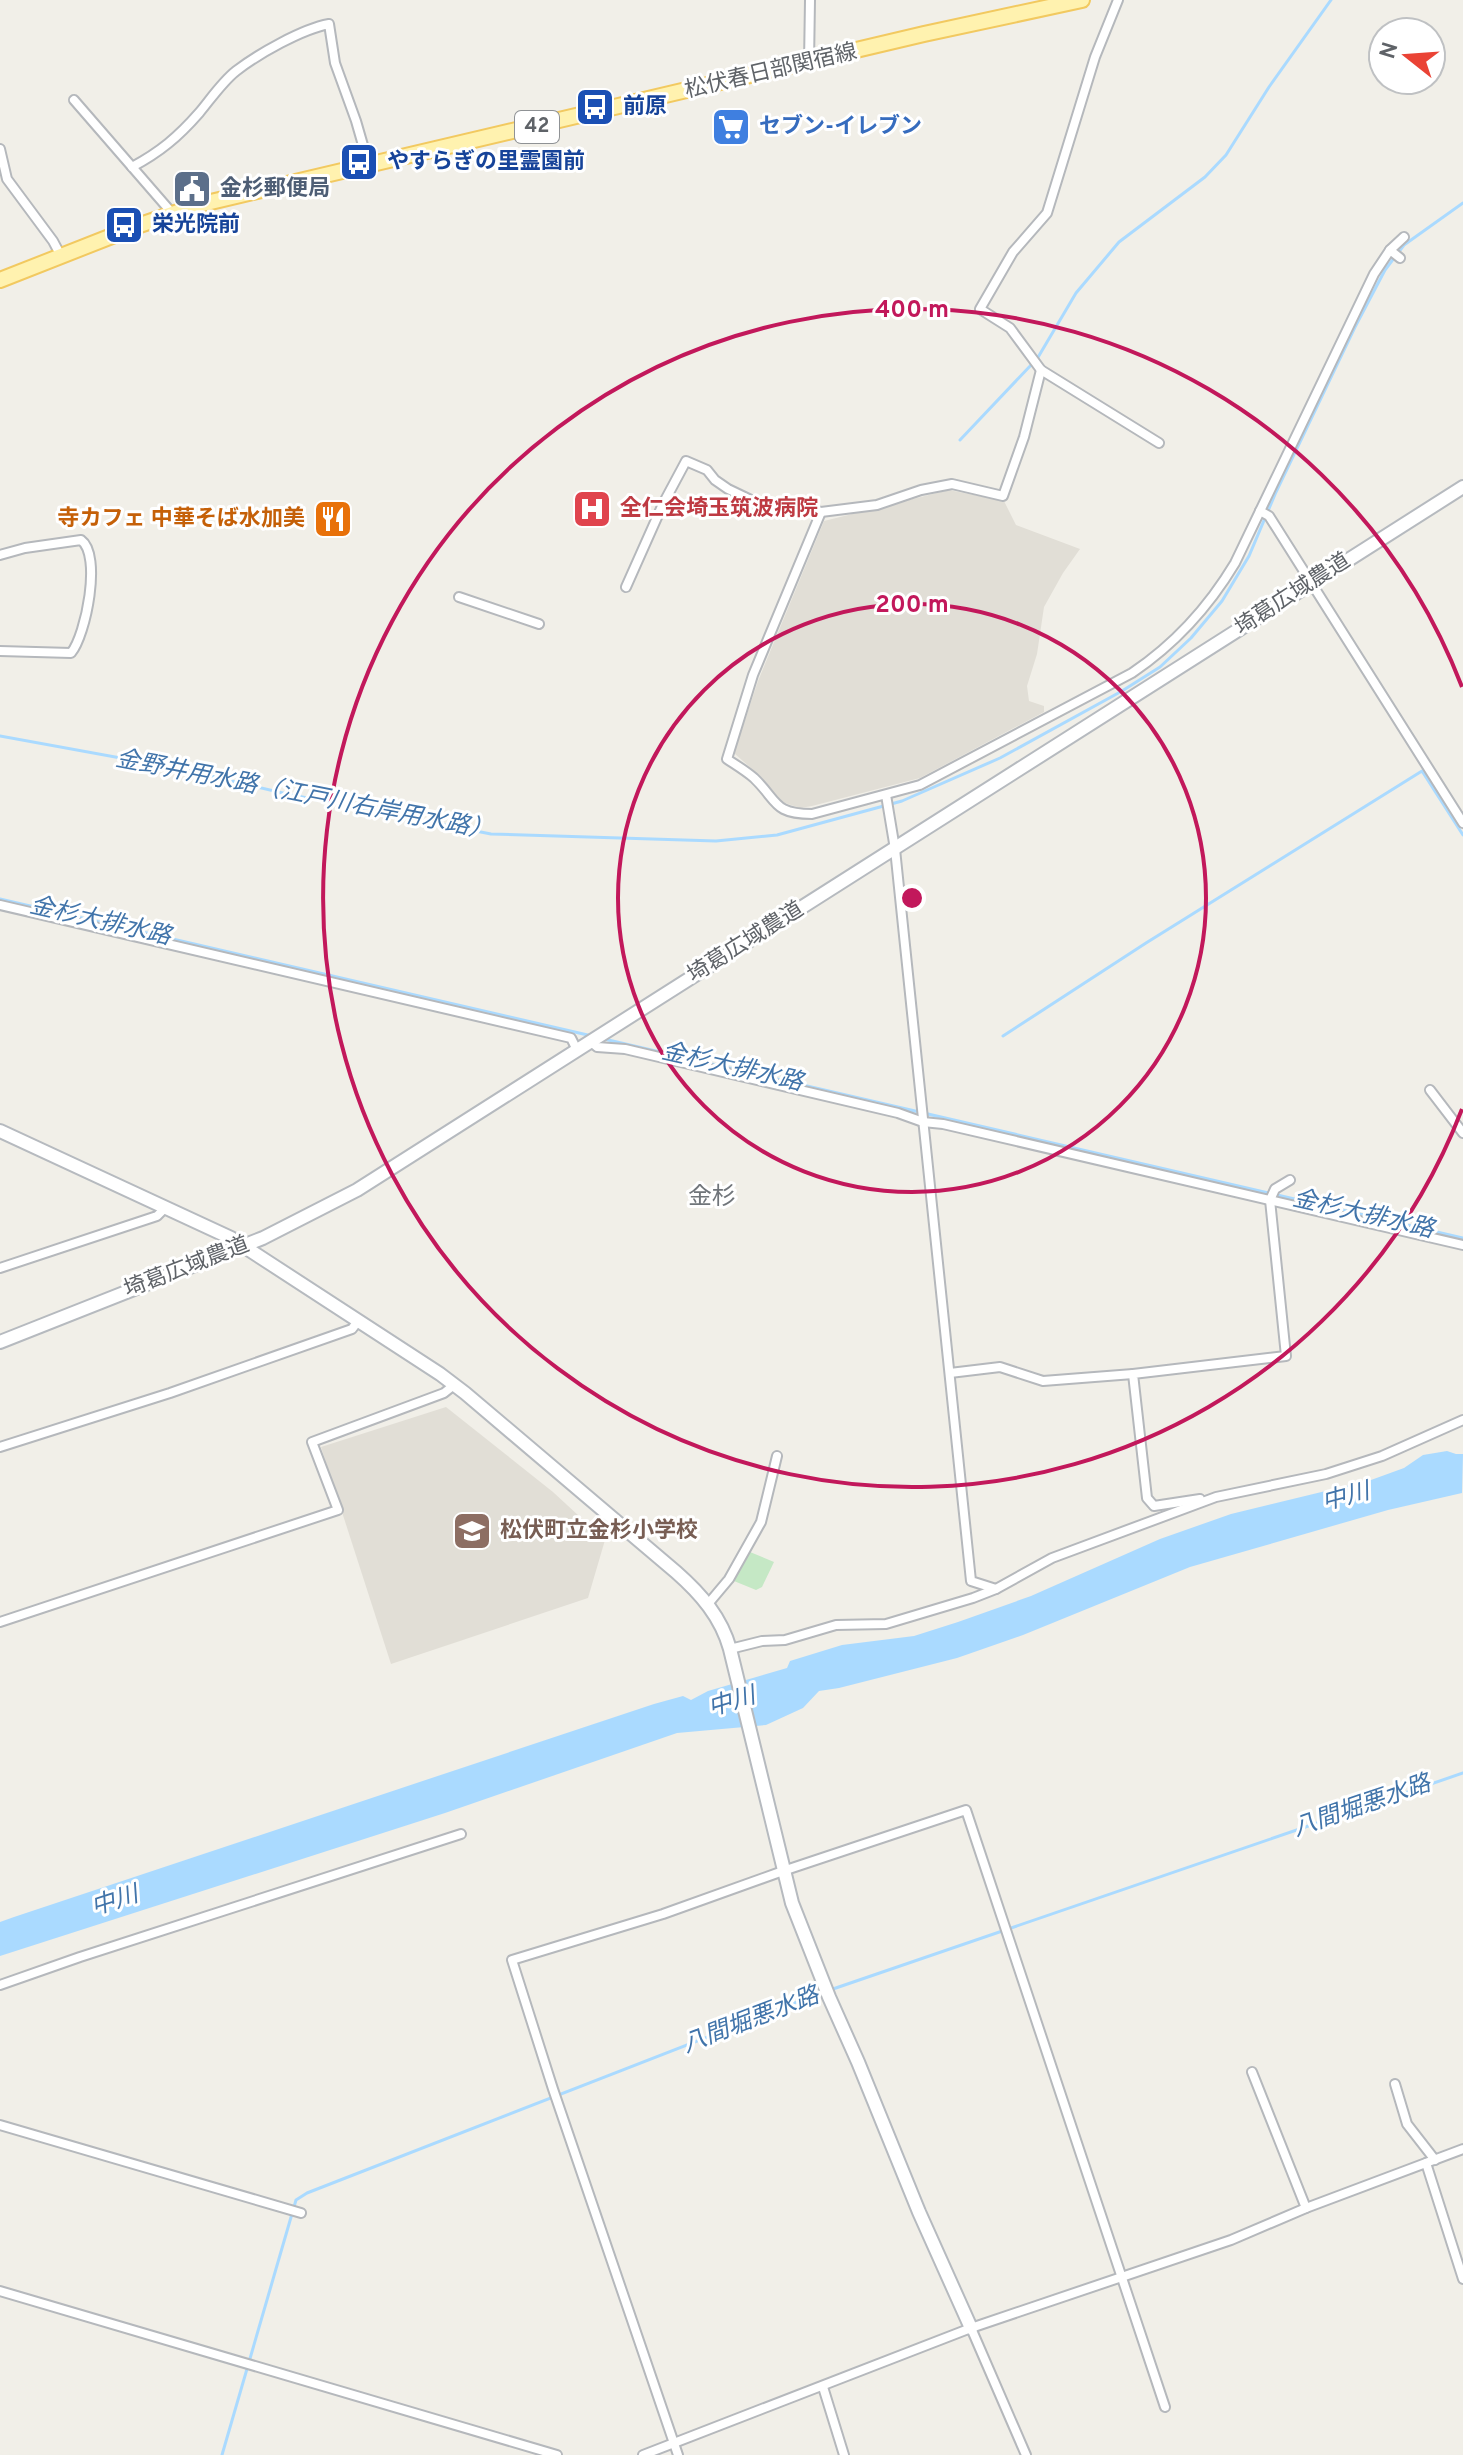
<svg xmlns="http://www.w3.org/2000/svg" width="1463" height="2455" font-family="Overpass,'Noto Sans JP',sans-serif">
  <style>
    .education { fill: #e1ded6 }
    .green { fill: #c5e8c5 }
    .water { fill: #aadaff }
    .lines { fill: none; stroke-linecap: round; stroke-linejoin: round }
    .stream { stroke: #aadaff; stroke-width: 3 }
    .street-casing { stroke: #b5b8bc; stroke-width: 12 }
    .secondary-casing { stroke: #b6babf; stroke-width: 16 }
    .primary-casing { stroke: #f2c960; stroke-width: 18 }
    .street { stroke: #fff; stroke-width: 8 }
    .secondary { stroke: #fff; stroke-width: 12 }
    .primary { stroke: #fff2af; stroke-width: 14 }
    .ring { fill: none; stroke: #c2185b; stroke-width: 4 }
    .labels { text-anchor: middle; dominant-baseline: central; stroke-width: 6; stroke-linejoin: round; paint-order: stroke }
    .shield { fill: #fff; stroke: #8f9295; stroke-width: 2 }
    .shield-label { font-size: 20px; font-weight: bold; fill: #5f6368 }
    .street-label { font-size: 22px; fill: #5f6368; stroke: #fff }
    .transit-label { font-size: 22px; font-weight: bold; fill: #164399; stroke: #fff; text-anchor: start }
    .shop-label { font-size: 22px; font-weight: bold; fill: #366cbe; stroke: #fff; text-anchor: start }
    .service-label { font-size: 22px; font-weight: bold; fill: #4e5e75; stroke: #fff; text-anchor: start }
    .health-label { font-size: 22px; font-weight: bold; fill: #be3a42; stroke: #fff; text-anchor: start }
    .food-label { font-size: 22px; font-weight: bold; fill: #c56008; stroke: #fff; text-anchor: end }
    .education-label { font-size: 22px; font-weight: bold; fill: #785e54; stroke: #fff; text-anchor: start }
    .water-label { font-size: 24px; font-style: italic; fill: #4174aa; stroke: #fff }
    .neighbourhood-label { font-size: 24px; fill: #70757a; stroke: #fff }
    .centre { fill: #c2185b; stroke: #fff; stroke-width: 4 }
    .ring-label { font-size: 24px; text-anchor: middle; font-weight: bold; fill: #c2185b; stroke: #fff; stroke-width: 6; stroke-linejoin: round; paint-order: stroke }
  </style>
  <rect width="100%" height="100%" fill="#f1efe8"/>
  <g class="education">
    <polygon points="949,490 1004,501 1016,525 1080,549 1063,573 1044,607 1037,654 1027,686 1029,701 1044,706 1044,712 920,778 812,806 800,808 782,802 761,777 734,753 758,681 824,521"/>
    <polygon points="446,1407 553,1492 605,1540 588,1598 391,1664 321,1447"/>
  </g>
  <polygon class="green" points="750,1552 774,1562 762,1587 756,1590 734,1581"/>
  <polygon class="water" points="1447,1451 1456,1454 1463,1454 1462,1493 1388,1510 1190,1567 1023,1635 957,1658 839,1688 819,1691 803,1708 766,1725 677,1733 445,1813 0,1956 0,1922 14,1917 654,1704 683,1696 691,1700 708,1691 787,1668 790,1661 842,1645 914,1636 958,1622 1031,1596 1160,1539 1231,1514 1371,1480 1404,1468 1423,1455"/>
  <g class="lines">
    <g class="stream">
      <polyline points="1037,359 1076,293 1119,242 1205,177 1226,155 1269,87 1331,0"/>
      <polyline points="960,440 1032,364"/>
      <polyline points="0,736 181,769 287,794 491,834 716,841 777,835 902,801 1000,758 1122,691 1160,667 1191,638 1222,601 1249,556 1276,492 1355,327 1385,270 1404,245 1463,203"/>
      <polyline points="0,899 592,1036"/>
      <polyline points="1003,1036 1146,943 1422,771 1463,835"/>
      <polyline points="604,1039 1463,1238"/>
      <polyline points="830,1990 1463,1773"/>
      <polyline points="222,2455 296,2200 307,2193 823,1992"/>
    </g>
    <defs>
      <g id="street">
        <polyline points="1118,0 1095,57 1047,213 1013,252 980,309 1010,328 1041,370 1159,443"/>
        <polyline points="809,63 810,0"/>
        <polyline points="74,100 172,213"/>
        <polyline points="0,149 7,179 53,241 61,256"/>
        <path d="M132 167C160 152 178 137 199 113 210 100 222 82 236 71 258 54 302 29 329 24L335 63 356 121 369 166"/>
        <polyline points="1390,250 1400,258"/>
        <polyline points="1260,511 1269,516 1463,823"/>
        <path d="M821 512 753 675 727 759C736 765 746 771 754 778 778 801 773 814 812 814L920 785 1132 673C1175 644 1208 608 1235 563L1374 274 1390 250 1404 237"/>
        <path d="M0 555 25 548 81 540C102 555 86 635 71 653L0 651"/>
        <polyline points="626,587 663,504 686,461 707,470 715,480 728,489 753,501 821,512 877,505 921,490 952,484 1003,496 1024,437 1041,370"/>
        <polyline points="459,597 539,624"/>
        <polyline points="886,795 895,849 971,1581 996,1589"/>
        <polyline points="0,905 571,1038 577,1050"/>
        <polyline points="591,1042 597,1047 625,1049 898,1113 923,1122 943,1124 1463,1245"/>
        <polyline points="1430,1090 1463,1133"/>
        <polyline points="0,1268 157,1216 166,1207"/>
        <polyline points="950,1373 1000,1367 1043,1381 1133,1374"/>
        <polyline points="0,1447 170,1393 352,1329 358,1321"/>
        <polyline points="1200,1499 1154,1506 1147,1498 1133,1374 1286,1356 1270,1200 1275,1189 1290,1180"/>
        <polyline points="708,1604 729,1579 761,1522 777,1456"/>
        <polyline points="0,1622 338,1510 312,1442 444,1393 454,1385"/>
        <polyline points="730,1649 762,1641 785,1640 836,1625 886,1624 973,1598 996,1589 1052,1558 1216,1497 1326,1474 1382,1456 1463,1420"/>
        <polyline points="0,1985 80,1957 461,1834"/>
        <polyline points="1252,2072 1306,2208"/>
        <polyline points="1395,2084 1407,2124 1435,2160"/>
        <polyline points="0,2125 301,2213"/>
        <polyline points="1426,2163 1463,2279"/>
        <polyline points="0,2291 557,2455"/>
        <polyline points="971,2328 1026,2455"/>
        <polyline points="823,2387 844,2455"/>
        <polyline points="643,2455 971,2328 1231,2240 1306,2208 1463,2149"/>
        <polyline points="678,2455 553,2089 512,1960 663,1914 783,1871 966,1810 1165,2407"/>
      </g>
      <g id="secondary">
        <path d="M0 1131 231 1238 440 1374 465 1393 676 1572C701 1594 721 1617 730 1649L792 1903 829 1997 858 2062 919 2212 971 2328"/>
        <polyline points="0,1342 263,1238 357,1190 1463,487"/>
      </g>
      <polyline id="primary" points="0,280 140,225 198,205 924,34 1082,0"/>
    </defs>
    <use href="#street" class="street-casing"/>
    <use href="#secondary" class="secondary-casing"/>
    <use href="#primary" class="primary-casing"/>
    <use href="#street" class="street"/>
    <use href="#secondary" class="secondary"/>
    <use href="#primary" class="primary"/>
  </g>
  <g class="ring">
    <circle cx="912" cy="898" r="294"/>
    <path d="M1462 1109A589 589 0 1 1 1462 687"/>
  </g>
  <defs>
    <symbol id="bus-square" viewBox="-11 -11 22 22"><rect x="-9" y="-9" width="18" height="18" rx="4" fill="#1a4fb4" stroke="#fff"/><path d="M-5-6H5V4H4V6H2V4H-2V6H-4V4H-5ZM-3.5-4V0h7V-4ZM-3.5 1.2v1.5H-2V1.2ZM2 1.2v1.5H3.5V1.2Z" fill="#fff"/></symbol>
    <symbol id="supermarket-square" viewBox="-11 -11 22 22"><rect x="-9" y="-9" width="18" height="18" rx="4" fill="#3f7fe0" stroke="#fff"/><path d="M-6-5.5h2.5l.6 2H6L4.5 2H-2.5L-4.4-4H-6ZM-1.5 3.2a1.3 1.3 0 1 0 .1 0ZM3 3.2a1.3 1.3 0 1 0 .1 0Z" fill="#fff"/></symbol>
    <symbol id="civic-square" viewBox="-11 -11 22 22"><rect x="-9" y="-9" width="18" height="18" rx="4" fill="#5c6f8a" stroke="#fff"/><path d="M-.6-6.5H3V-4.5H.6V-3L4-1V1h2V6H-6V1h2V-1L-.6-3ZM-1.2 2.5V6h2.4V2.5Z" fill="#fff"/></symbol>
    <symbol id="hospital-square" viewBox="-11 -11 22 22"><rect x="-9" y="-9" width="18" height="18" rx="4" fill="#e0444e" stroke="#fff"/><path d="M-5-5h3v3.5h4V-5h3V5h-3V1.5h-4V5h-3Z" fill="#fff"/></symbol>
    <symbol id="restaurant-square" viewBox="-11 -11 22 22"><rect x="-9" y="-9" width="18" height="18" rx="4" fill="#e8710a" stroke="#fff"/><path d="M-5-6h1v4h1v-4h1v4h1v-4h1v5L-1.5 .5V6h-2V.5L-5-1ZM5-6V6H3V1.5H1.5Q1.5-4 5-6Z" fill="#fff"/></symbol>
    <symbol id="school-square" viewBox="-11 -11 22 22"><rect x="-9" y="-9" width="18" height="18" rx="4" fill="#8d6e63" stroke="#fff"/><path d="M0-5L7-2L0 1L-7-2ZM-4 1L0 2.5L4 1V4Q0 6-4 4Z" fill="#fff"/></symbol>
  </defs>
  <g fill-rule="evenodd">
    <use href="#bus-square" x="573" y="85" width="44" height="44"/>
    <use href="#supermarket-square" x="709" y="105" width="44" height="44"/>
    <use href="#bus-square" x="337" y="140" width="44" height="44"/>
    <use href="#civic-square" x="170" y="167" width="44" height="44"/>
    <use href="#bus-square" x="102" y="203" width="44" height="44"/>
    <use href="#hospital-square" x="570" y="487" width="44" height="44"/>
    <use href="#restaurant-square" x="311" y="497" width="44" height="44"/>
    <use href="#school-square" x="450" y="1509" width="44" height="44"/>
  </g>
  <g class="labels">
    <rect class="shield" x="515" y="111" width="44" height="32" rx="6"/>
    <g class="shield-label">
      <text x="537" y="127">42</text>
    </g>
    <g class="street-label">
      <text transform="translate(771 72) rotate(-13)">松伏春日部関宿線</text>
      <text transform="translate(1293 595) rotate(-33)">埼葛広域農道</text>
      <text transform="translate(746 943) rotate(-32)">埼葛広域農道</text>
      <text transform="translate(187 1268) rotate(-21)">埼葛広域農道</text>
    </g>
    <g class="transit-label">
      <text x="623" y="107">前原</text>
      <text x="387" y="162">やすらぎの里霊園前</text>
      <text x="152" y="225">栄光院前</text>
    </g>
    <g class="shop-label">
      <text x="759" y="127">セブン-イレブン</text>
    </g>
    <g class="service-label">
      <text x="220" y="189">金杉郵便局</text>
    </g>
    <g class="health-label">
      <text x="620" y="509">全仁会埼玉筑波病院</text>
    </g>
    <g class="food-label">
      <text x="305" y="519">寺カフェ 中華そば水加美</text>
    </g>
    <g class="education-label">
      <text x="500" y="1531">松伏町立金杉小学校</text>
    </g>
    <g class="water-label">
      <text transform="translate(304 796) rotate(11)">金野井用水路（江戸川右岸用水路）</text>
      <text transform="translate(100 922) rotate(13)">金杉大排水路</text>
      <text transform="translate(732 1068) rotate(13)">金杉大排水路</text>
      <text transform="translate(1363 1215) rotate(13)">金杉大排水路</text>
      <text transform="translate(1346 1498) rotate(-15)">中川</text>
      <text transform="translate(732 1703) rotate(-17)">中川</text>
      <text transform="translate(1362 1807) rotate(-19)">八間堀悪水路</text>
      <text transform="translate(115 1902) rotate(-18)">中川</text>
      <text transform="translate(751 2021) rotate(-21)">八間堀悪水路</text>
    </g>
    <g class="neighbourhood-label">
      <text x="712" y="1198">金杉</text>
    </g>
  </g>
  <circle cx="912" cy="898" r="12" class="centre"/>
  <g class="ring-label">
    <text x="912" y="317">400 m</text>
    <text x="912" y="612">200 m</text>
  </g>
  <g transform="translate(1407 56) rotate(287)"><circle r="38" fill="#ffffff" stroke="#bfc1c3" stroke-width="2"/>
  <path d="M0-6L14 30L0 20L-14 30Z" fill="#ea4335"/>
  <text y="-12" font-size="22" font-weight="bold" text-anchor="middle" fill="#5f6368">N</text>
  </g>
</svg>
